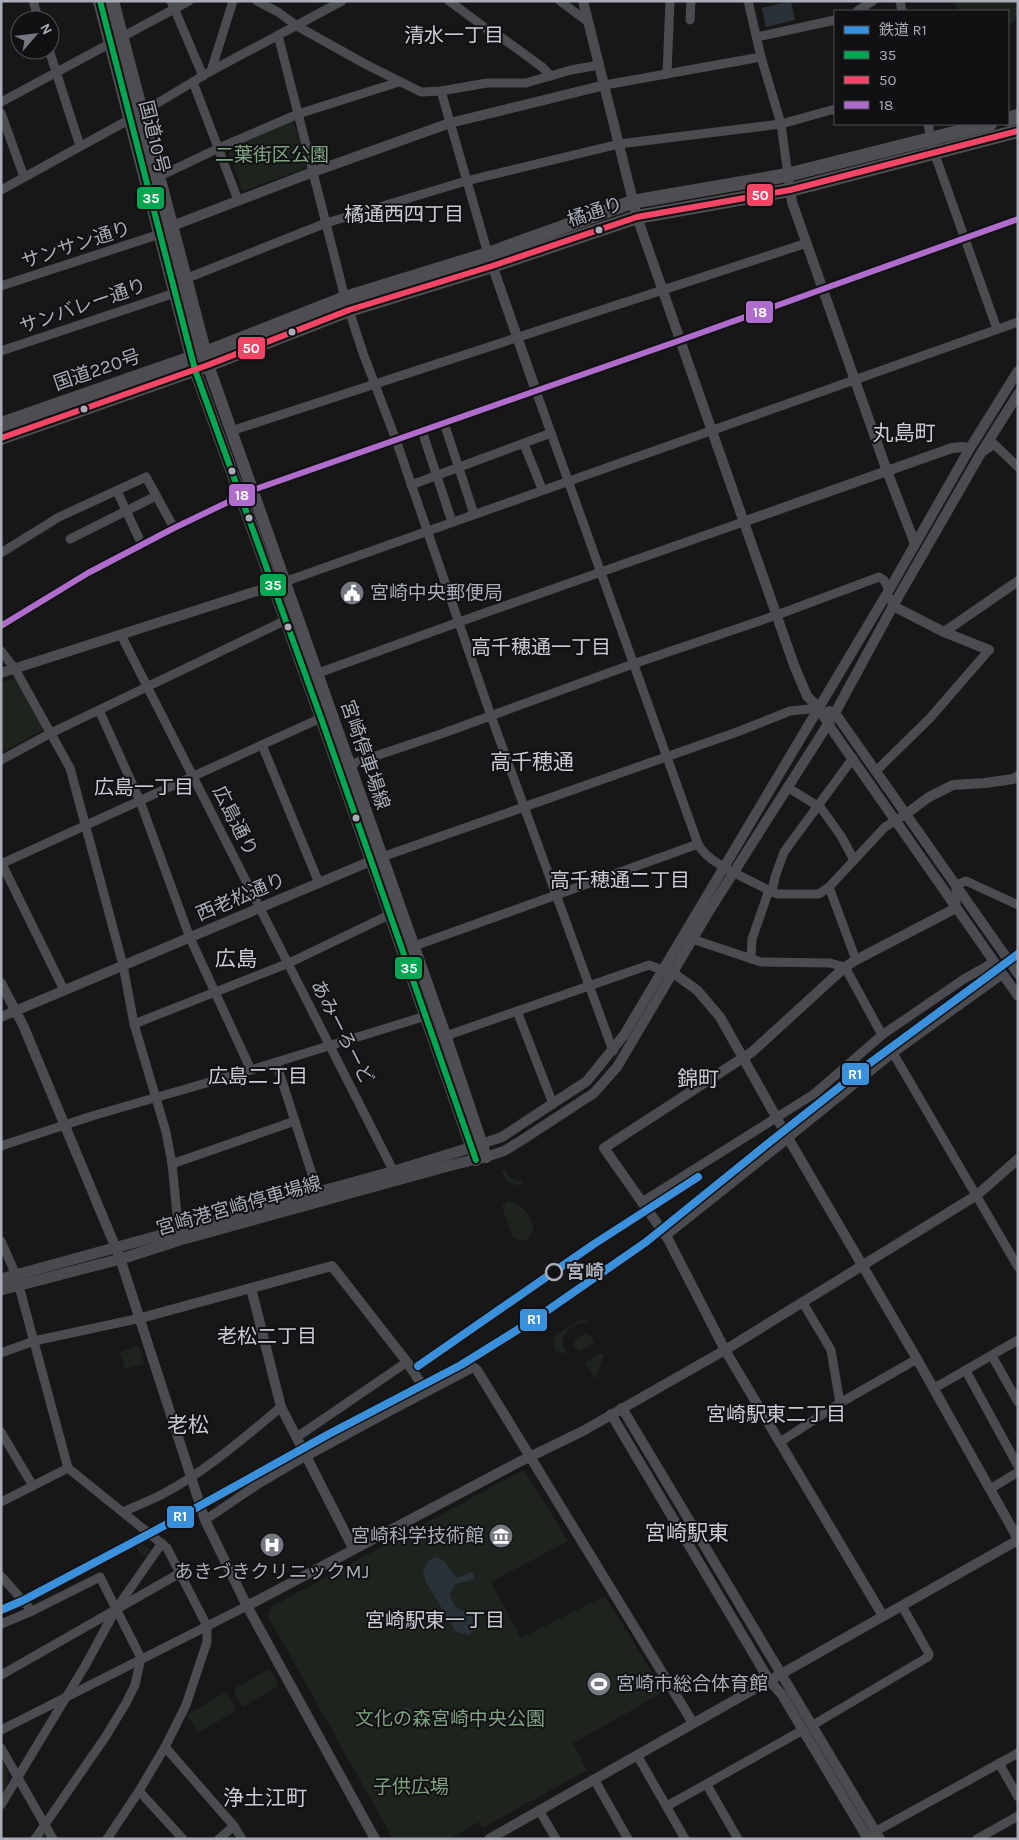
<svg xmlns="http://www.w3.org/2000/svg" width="1019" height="1840" font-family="Karla,'Noto Sans JP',sans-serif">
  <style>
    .green { fill: #1d241e }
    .water { fill: #2a3239 }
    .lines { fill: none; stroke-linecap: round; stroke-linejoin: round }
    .minor { stroke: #4b4c50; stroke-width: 9 }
    .tertiary { stroke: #4b4c50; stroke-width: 10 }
    .secondary { stroke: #4a4a4e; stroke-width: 11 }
    .primary { stroke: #4d4f52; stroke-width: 12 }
    .trunk { stroke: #4e4e52; stroke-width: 14 }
    .bus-1-casing { stroke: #111113; stroke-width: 10 }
    .bus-2-casing { stroke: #111113; stroke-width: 10 }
    .bus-3-casing { stroke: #111113; stroke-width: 10 }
    .bus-1 { stroke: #00a651; stroke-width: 6 }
    .bus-2 { stroke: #f34667; stroke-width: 6 }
    .bus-3 { stroke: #b06ccc; stroke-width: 6 }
    .rail-1-casing { stroke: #111113; stroke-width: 11 }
    .rail-1 { stroke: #3a90db; stroke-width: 8 }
    .bus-dot { fill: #a8adb8; stroke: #111113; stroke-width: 2 }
    .stop-dot { fill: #111113; stroke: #a8adb8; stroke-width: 2.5 }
    .labels { text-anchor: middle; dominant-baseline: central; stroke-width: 4; stroke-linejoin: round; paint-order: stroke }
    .street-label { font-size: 19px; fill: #a8adb8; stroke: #111113 }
    .park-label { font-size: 19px; fill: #7fa381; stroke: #111113 }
    .poi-label { font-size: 19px; fill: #a8adb8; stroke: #111113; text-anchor: start }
    .stop-label { font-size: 19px; font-weight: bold; fill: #a8adb8; stroke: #111113; text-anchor: start }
    .neighbourhood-label { font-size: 20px; fill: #c9ccd4; stroke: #111113 }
    .quarter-label { font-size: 21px; fill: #c9ccd4; stroke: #111113 }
    .line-badge { stroke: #111113; stroke-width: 2 }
    .badge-label { font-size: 14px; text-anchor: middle; font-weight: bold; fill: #fff }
  </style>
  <rect width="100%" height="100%" fill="#171717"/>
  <g class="green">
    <polygon points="953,1 1018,1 1018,19 1008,25 1008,11 959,11"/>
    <polygon points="293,120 307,166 305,168 244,191 242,190 227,148"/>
    <polygon points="14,678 46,728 1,753 1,683"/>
    <path d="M505 1169C508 1178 514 1181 522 1181V1185C511 1186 505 1181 502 1171Z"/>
    <path d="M508 1201C525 1205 545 1228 524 1241L513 1238 502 1206Z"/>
    <path d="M580 1320 586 1321 588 1324C578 1321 564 1329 563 1341 563 1346 565 1350 567 1354L555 1350 553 1345 556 1335Z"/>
    <path d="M587 1334 592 1337 594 1343 581 1351H578L574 1346C575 1337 579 1335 587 1334Z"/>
    <polygon points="139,1346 144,1364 125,1369 120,1352"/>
    <polygon points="601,1353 604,1355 595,1380 586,1364 587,1362"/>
    <polygon points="523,1470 525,1471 568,1541 491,1582 521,1638 605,1596 664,1692 573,1743 587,1770 482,1828 479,1822 449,1839 393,1839 268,1616 271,1607"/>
    <polygon points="142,1543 150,1550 145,1558 142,1553 140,1554 136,1546"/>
    <polygon points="270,1669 279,1686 242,1707 234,1693 237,1687"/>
    <polygon points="226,1692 237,1710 198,1733 187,1715"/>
    <path d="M1 1759C11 1776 11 1780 1 1797Z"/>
  </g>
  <g class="water">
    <polygon points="791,1 795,20 766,27 762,8"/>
    <polygon points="436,1557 444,1561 456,1578 472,1572 475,1577 472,1580 455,1584 449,1595 455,1606 472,1616 475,1624 470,1635 456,1632 426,1582 423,1571 428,1561"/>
    <circle cx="406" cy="1715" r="7"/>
  </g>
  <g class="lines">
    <g class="minor">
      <polyline points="33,1 39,20"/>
      <polyline points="171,1 203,76"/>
      <polyline points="257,1 278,12 297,26 365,64 421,92 441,91 487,83 526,83 571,70 599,65"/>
      <polyline points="449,1 487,29 494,37 501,37 542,67 551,76"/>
      <polyline points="560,1 588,22"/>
      <polyline points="748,1 761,57 781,124 790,190"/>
      <polyline points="900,1 902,11"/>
      <polyline points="857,11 873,1"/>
      <polyline points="690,20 691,1"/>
      <polyline points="278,35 345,298 363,353 396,440 491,716 613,1051"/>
      <polyline points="757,37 835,20"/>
      <polyline points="49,50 80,146"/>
      <polyline points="211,71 233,1"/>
      <polyline points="667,74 670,1"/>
      <polyline points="193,82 238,200"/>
      <polyline points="605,85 761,57"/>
      <polyline points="441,91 488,254"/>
      <polyline points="1,102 189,1"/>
      <polyline points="1,113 24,177"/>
      <polyline points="928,124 934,152 997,329"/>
      <polyline points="158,177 219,148 298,114 399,82"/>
      <polyline points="1,190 141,113 211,71 342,1"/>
      <polyline points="185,279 326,223 466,181 619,144 781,124 835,109"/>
      <polyline points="1,286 160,234"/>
      <polyline points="1,351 175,293"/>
      <path d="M536 391 698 844C706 863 753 881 772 892L778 894H819L829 887 885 827 906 814"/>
      <polyline points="444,423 474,514"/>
      <polyline points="231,431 807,243"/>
      <polyline points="422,431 452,522"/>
      <polyline points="524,444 542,489"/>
      <polyline points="984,451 994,444 1018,467"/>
      <polyline points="411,485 551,433"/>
      <polyline points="117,491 142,545"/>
      <polyline points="70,539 156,496"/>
      <polyline points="1,553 59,517 146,477 174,528"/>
      <polyline points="284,582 1018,322"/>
      <polyline points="1,626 88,573 174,528 253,490 681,340 1018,219"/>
      <polyline points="121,635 396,1176"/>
      <polyline points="1,651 15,669 70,768 123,965 134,1024 166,1132 172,1164 179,1235"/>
      <polyline points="313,675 459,622 743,522"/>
      <polyline points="99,710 140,801 190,938 251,1070"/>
      <polyline points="262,745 319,883"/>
      <polyline points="1,760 51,733 286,620"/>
      <polyline points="346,766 441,734 633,664 777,615 879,577 884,580 889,590"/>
      <polyline points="876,771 930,718 989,650"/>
      <polyline points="787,787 821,808 841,836 854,860"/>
      <polyline points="382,857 737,732 790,711 819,708"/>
      <polyline points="1,862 64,990"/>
      <polyline points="1,864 321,718"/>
      <polyline points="829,887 856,960"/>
      <polyline points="772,892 775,877 784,852 853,758"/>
      <polyline points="956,908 956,885 966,881 1018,905"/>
      <polyline points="692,939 761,962 830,963 845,967 882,1035"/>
      <polyline points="409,948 698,844"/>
      <polyline points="751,959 752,939 769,890"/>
      <polyline points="517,1011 553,1104"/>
      <polyline points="134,1024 289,963 391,914 394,914"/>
      <polyline points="440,1038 649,965 662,970"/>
      <polyline points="893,1053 1018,1267"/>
      <polyline points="276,1062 319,1196"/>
      <polyline points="788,1138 893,1053 1003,974"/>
      <polyline points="1,1146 92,1116 251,1070 429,1015"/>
      <polyline points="172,1164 295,1121"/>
      <polyline points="642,1202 814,1094 882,1035 964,979 994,962"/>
      <polyline points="1,1241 16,1275 68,1468 167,1548 207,1626 207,1642 186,1705 165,1747 139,1791 107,1839"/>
      <polyline points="803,1303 831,1350 840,1403"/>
      <polyline points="1,1353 34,1341 141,1318"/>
      <polyline points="992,1356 1018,1402"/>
      <polyline points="966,1371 1018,1466"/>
      <polyline points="933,1389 1018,1340"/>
      <polyline points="1,1432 33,1486"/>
      <polyline points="297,1437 407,1362"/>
      <polyline points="780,1442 840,1403 917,1359"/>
      <polyline points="990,1489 1018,1472"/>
      <polyline points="1,1502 68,1468"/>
      <path d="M123 1512C136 1506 149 1501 161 1495 205 1472 244 1438 281 1407"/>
      <polyline points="205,1520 257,1485 306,1456"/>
      <polyline points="1,1576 32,1611"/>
      <polyline points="1,1624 32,1611 100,1577 141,1658 135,1685 126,1703 106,1736 35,1839"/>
      <polyline points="1,1675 180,1573"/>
      <polyline points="813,1725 928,1657 929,1654 902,1606"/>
      <polyline points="1,1730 247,1606"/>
      <polyline points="165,1747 234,1826 242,1839"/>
      <polyline points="1,1748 53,1839"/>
      <polyline points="637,1755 685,1839"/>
      <polyline points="999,1763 1018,1797"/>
      <polyline points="594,1779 628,1839"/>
      <polyline points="707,1785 738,1839"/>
      <polyline points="139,1791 183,1839"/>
      <polyline points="1,1805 85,1666 116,1609 162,1543"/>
      <polyline points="667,1806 803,1730"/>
      <polyline points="539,1810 556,1839"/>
      <polyline points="869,1835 1018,1753"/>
      <polyline points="219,1839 234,1826"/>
      <polyline points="977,1839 1018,1816"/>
    </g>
    <g class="tertiary">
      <polyline points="583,1 637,217 794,665 807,696 819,708 828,724 1018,996"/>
      <polyline points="790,190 792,202 887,471 915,544"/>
      <polyline points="172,226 313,172 450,123 605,85"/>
      <polyline points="490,259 536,391"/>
      <polyline points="743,522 952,448 962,447 970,448"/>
      <polyline points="892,600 893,606 944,632 989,650"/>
      <polyline points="944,632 1018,581"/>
      <polyline points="1,673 279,584"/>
      <polyline points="829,711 835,713 1018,974"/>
      <polyline points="906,814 929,797 953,785 985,783 1013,779 1018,776"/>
      <polyline points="668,972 673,973 697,990 720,1017 788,1138 917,1359 1018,1539"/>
      <polyline points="1,983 23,1025 120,1258 205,1520 247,1606 375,1839"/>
      <polyline points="1,1017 378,858"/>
      <polyline points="481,1144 502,1137 587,1081 624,1035 889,590 970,448 1018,371"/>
      <polyline points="486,1157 504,1151 522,1140 594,1093 617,1067 711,908 835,713 893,606 981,453 1018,394"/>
      <polyline points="666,1235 788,1138"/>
      <polyline points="251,1288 281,1407 353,1548"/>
      <polyline points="141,1318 332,1266 407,1362 426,1391"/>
      <polyline points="622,1408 880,1839"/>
      <polyline points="611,1414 769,1680 782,1695 868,1839"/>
      <polyline points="306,1456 391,1410 473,1367 477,1370 693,1723"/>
      <polyline points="247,1606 519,1462 583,1431 725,1350 977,1195 1018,1159"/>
      <polyline points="883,1616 725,1350 668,1239 604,1148 752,1052 845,967 856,960 956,908"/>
      <polyline points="489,1839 1018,1540"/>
    </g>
    <g class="secondary">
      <polyline points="1,1279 395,1171 479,1145"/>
      <polyline points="1,1290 124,1258 180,1240 448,1166 485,1157"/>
    </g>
    <g class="primary">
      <polyline points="208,365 445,1035 486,1157"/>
      <polyline points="195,370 321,718 476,1160"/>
    </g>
    <g class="trunk">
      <polyline points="100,1 194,364"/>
      <polyline points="112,1 207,362"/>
      <polyline points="1008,119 1018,116"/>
      <polyline points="1,424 205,353 345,298 488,254 632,202 787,175 990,124"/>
      <polyline points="1,438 208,365 349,310 492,266 637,217 790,190 1018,131"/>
    </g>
    <defs>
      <polyline id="bus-1" points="100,1 195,370 321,718 476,1160"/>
      <polyline id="bus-2" points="1,438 208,365 349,310 492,266 637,217 790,190 1018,131"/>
      <polyline id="bus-3" points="1,626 88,573 174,528 253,490 681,340 1018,219"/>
    </defs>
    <use href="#bus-1" class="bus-1-casing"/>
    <use href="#bus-2" class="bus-2-casing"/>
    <use href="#bus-3" class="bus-3-casing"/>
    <use href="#bus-1" class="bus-1"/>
    <use href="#bus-2" class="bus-2"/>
    <use href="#bus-3" class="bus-3"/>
    <defs>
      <g id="rail-1">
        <polyline points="418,1366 594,1244 698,1177"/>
        <polyline points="1,1610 22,1601 158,1529 329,1434 461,1365 538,1317 646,1242 766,1145 870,1063 1018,954"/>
      </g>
    </defs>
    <use href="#rail-1" class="rail-1-casing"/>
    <use href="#rail-1" class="rail-1"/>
  </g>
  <defs>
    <symbol id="civic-disc" viewBox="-11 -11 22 22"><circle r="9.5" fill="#757880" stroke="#111113"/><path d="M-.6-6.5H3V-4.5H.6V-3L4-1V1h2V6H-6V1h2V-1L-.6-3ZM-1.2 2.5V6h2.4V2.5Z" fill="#fff"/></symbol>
    <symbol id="museum-disc" viewBox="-11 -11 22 22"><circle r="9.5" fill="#757880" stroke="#111113"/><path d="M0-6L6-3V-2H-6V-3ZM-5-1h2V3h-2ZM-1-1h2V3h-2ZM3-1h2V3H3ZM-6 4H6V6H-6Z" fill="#fff"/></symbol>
    <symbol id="hospital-disc" viewBox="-11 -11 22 22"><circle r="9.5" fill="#757880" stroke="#111113"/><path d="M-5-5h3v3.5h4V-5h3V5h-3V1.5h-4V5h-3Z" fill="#fff"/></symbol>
    <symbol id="stadium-disc" viewBox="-11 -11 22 22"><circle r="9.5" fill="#757880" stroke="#111113"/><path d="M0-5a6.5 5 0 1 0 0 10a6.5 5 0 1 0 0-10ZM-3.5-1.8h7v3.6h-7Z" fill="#fff"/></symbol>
  </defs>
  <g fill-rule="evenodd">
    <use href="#civic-disc" x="338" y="579" width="28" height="28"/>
    <use href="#museum-disc" x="487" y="1522" width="28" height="28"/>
    <use href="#hospital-disc" x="258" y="1531" width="28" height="28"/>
    <use href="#stadium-disc" x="585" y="1670" width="28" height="28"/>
  </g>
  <g class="bus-dot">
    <circle cx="599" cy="230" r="4.5"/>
    <circle cx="292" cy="332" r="4.5"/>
    <circle cx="84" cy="409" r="4.5"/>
    <circle cx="232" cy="471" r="4.5"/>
    <circle cx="249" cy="518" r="4.5"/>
    <circle cx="288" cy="627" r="4.5"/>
    <circle cx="356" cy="818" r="4.5"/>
  </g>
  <circle class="stop-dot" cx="554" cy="1272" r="8"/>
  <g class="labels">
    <g class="street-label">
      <text transform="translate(154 137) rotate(76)">国道10号</text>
      <text transform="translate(595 212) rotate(-18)">橘通り</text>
      <text transform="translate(76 245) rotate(-18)">サンサン通り</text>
      <text transform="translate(83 306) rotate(-19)">サンバレー通り</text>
      <text transform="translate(97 370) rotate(-19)">国道220号</text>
      <text transform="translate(365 755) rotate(71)">宮崎停車場線</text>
      <text transform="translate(235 821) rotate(63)">広島通り</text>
      <text transform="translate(241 897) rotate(-23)">西老松通り</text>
      <text transform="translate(342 1032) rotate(63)">あみーろーど</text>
      <text transform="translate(239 1206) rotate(-16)">宮崎港宮崎停車場線</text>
    </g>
    <g class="park-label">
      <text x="272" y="155">二葉街区公園</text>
      <text x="450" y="1719">文化の森宮崎中央公園</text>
      <text x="411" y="1787">子供広場</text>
    </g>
    <g class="poi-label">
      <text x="370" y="593">宮崎中央郵便局</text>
      <text x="484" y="1536" text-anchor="end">宮崎科学技術館</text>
      <text x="272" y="1572" text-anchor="middle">あきづきクリニックMJ</text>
      <text x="616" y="1684">宮崎市総合体育館</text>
    </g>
    <g class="stop-label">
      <text x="566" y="1272">宮崎</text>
    </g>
    <g class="neighbourhood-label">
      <text x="454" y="35">清水一丁目</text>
      <text x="404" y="214">橘通西四丁目</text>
      <text x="541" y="647">高千穂通一丁目</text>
      <text x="144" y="787">広島一丁目</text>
      <text x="620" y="880">高千穂通二丁目</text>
      <text x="258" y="1076">広島二丁目</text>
      <text x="267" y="1336">老松二丁目</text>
      <text x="776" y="1414">宮崎駅東二丁目</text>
      <text x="435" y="1620">宮崎駅東一丁目</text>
    </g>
    <g class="quarter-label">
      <text x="904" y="433">丸島町</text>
      <text x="532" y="762">高千穂通</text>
      <text x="236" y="959">広島</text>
      <text x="698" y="1079">錦町</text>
      <text x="188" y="1425">老松</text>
      <text x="687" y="1533">宮崎駅東</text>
      <text x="265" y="1798">浄土江町</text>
    </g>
  </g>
  <g class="line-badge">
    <rect x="746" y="183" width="28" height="24" rx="5" fill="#f34667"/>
    <rect x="136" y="186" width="29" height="24" rx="5" fill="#00a651"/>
    <rect x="745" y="300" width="29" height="24" rx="5" fill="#b06ccc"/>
    <rect x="237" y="336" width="29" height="24" rx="5" fill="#f34667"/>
    <rect x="228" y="483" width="28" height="24" rx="5" fill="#b06ccc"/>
    <rect x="259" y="573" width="28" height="24" rx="5" fill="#00a651"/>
    <rect x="394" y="956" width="29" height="24" rx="5" fill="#00a651"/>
    <rect x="841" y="1062" width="29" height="24" rx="5" fill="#3a90db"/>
    <rect x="519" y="1308" width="29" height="24" rx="5" fill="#3a90db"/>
    <rect x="166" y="1505" width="29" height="24" rx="5" fill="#3a90db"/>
  </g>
  <g class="badge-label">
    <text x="760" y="200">50</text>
    <text x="151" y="203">35</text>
    <text x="760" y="317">18</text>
    <text x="251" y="353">50</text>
    <text x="242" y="500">18</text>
    <text x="273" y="590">35</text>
    <text x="409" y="973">35</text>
    <text x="855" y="1079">R1</text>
    <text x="534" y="1324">R1</text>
    <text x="180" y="1521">R1</text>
  </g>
  <rect width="1019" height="1840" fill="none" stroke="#a8adb8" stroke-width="5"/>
  <rect x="834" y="10" width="175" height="115" fill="#111113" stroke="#4d4f55"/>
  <rect x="844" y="26" width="25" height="8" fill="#3a90db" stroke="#4d4f55"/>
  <text x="879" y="35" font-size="15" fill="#a8adb8">鉄道 R1</text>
  <rect x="844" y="51" width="25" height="8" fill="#00a651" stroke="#4d4f55"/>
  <text x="879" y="60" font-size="15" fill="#a8adb8">35</text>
  <rect x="844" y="76" width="25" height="8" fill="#f34667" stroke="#4d4f55"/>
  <text x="879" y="85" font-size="15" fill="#a8adb8">50</text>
  <rect x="844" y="101" width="25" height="8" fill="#b06ccc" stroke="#4d4f55"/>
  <text x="879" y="110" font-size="15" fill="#a8adb8">18</text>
  <g transform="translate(35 35) rotate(62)"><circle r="24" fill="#111113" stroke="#4d4f55"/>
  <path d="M0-4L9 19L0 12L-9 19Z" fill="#757880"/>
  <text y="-8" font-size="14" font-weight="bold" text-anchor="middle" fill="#a8adb8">N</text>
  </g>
</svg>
